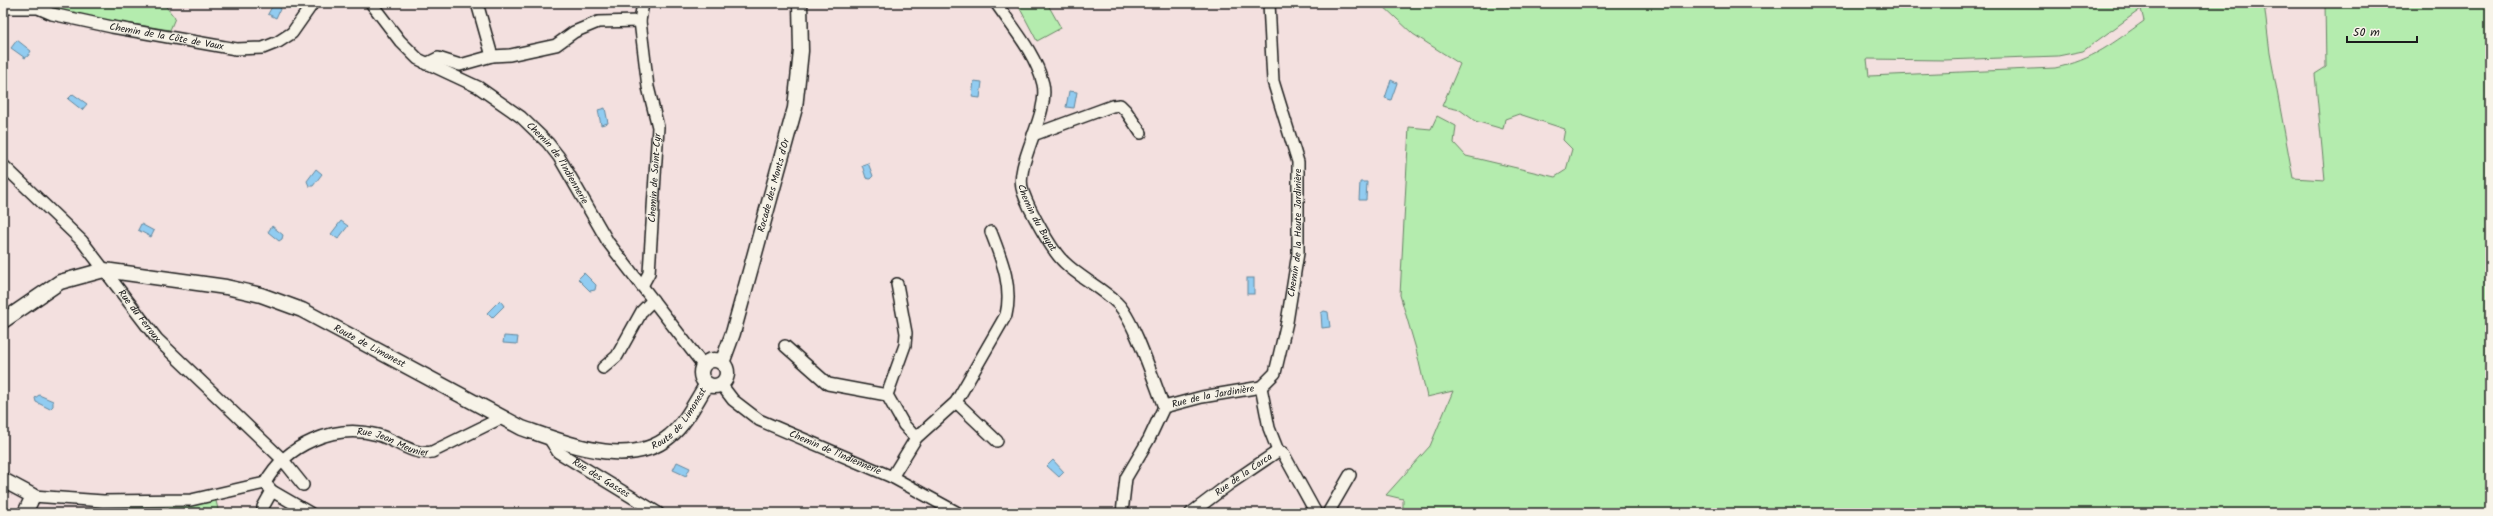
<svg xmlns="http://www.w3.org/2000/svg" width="2493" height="516" font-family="Kalam,sans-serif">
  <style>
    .green { fill: #b4ecae; stroke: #688465; fill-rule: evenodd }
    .water { fill: #91ccf1; stroke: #62869c }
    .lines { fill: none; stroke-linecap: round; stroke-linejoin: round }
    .minor-casing { stroke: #1c1c1c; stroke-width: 14 }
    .tertiary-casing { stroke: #1c1c1c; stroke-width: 17 }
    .minor { stroke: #f7f3e8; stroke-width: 11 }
    .tertiary { stroke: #f7f3e8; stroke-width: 14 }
    .labels { text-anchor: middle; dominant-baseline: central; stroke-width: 3; stroke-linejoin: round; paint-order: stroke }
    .street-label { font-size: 10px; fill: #1c1c1c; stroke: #f7f3e8 }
  </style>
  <rect width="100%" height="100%" fill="#f3e0df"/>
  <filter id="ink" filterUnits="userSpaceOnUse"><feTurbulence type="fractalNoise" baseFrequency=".025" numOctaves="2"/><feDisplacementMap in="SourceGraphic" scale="8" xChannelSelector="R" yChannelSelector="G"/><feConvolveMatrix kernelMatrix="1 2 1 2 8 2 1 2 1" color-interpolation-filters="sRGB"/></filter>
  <g filter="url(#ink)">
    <g class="green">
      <polygon points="46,3 163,3 175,18 170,30 51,11"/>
      <polygon points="1017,3 1047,3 1061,28 1037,41"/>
      <path d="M1380 3H2264L2270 53 2293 178 2325 180 2315 74 2326 67 2325 3H2490V513H1403V499L1386 495 1430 446 1453 391 1427 397 1416 349 1400 295 1409 127 1431 129 1437 116 1456 126 1454 143 1466 156 1555 177 1566 170 1572 149 1563 140 1565 129 1519 114 1505 119 1503 129 1475 121 1460 110 1442 106 1460 64 1413 34ZM2141 9 2144 21C2113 43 2093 60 2055 68L1869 76 1867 59 1945 60 2058 56 2083 51Z"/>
      <polygon points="215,497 219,513 95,513 93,508 170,504"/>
    </g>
    <g class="water">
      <polygon points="274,3 282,5 276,18 268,14"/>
      <polygon points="17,40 31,51 28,56 25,58 11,48"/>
      <polygon points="1391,80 1397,83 1391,100 1385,98"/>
      <polygon points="974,81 982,82 980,98 972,97"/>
      <polygon points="1069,91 1077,92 1074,108 1066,107"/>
      <polygon points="73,94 87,104 82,110 68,99"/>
      <polygon points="605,108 608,123 601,125 598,110"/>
      <polygon points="868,163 873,176 870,179 866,178 862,165"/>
      <polygon points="316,169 322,174 313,186 309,186 307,181"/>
      <polygon points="1360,182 1367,182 1366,200 1359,200"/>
      <polygon points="341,221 348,226 338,239 331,234"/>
      <polygon points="141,224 154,231 151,237 138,230"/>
      <polygon points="272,226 283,235 282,239 279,241 268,232"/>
      <polygon points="584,273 596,285 595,290 590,291 578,279"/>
      <rect x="1247" y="278" width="7" height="16"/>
      <polygon points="500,300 504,306 492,318 487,313"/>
      <polygon points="1324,311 1328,312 1330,327 1322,328 1321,313"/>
      <polygon points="504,336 518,337 517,344 503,343"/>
      <polygon points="39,395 53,401 53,406 50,409 36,402 35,398"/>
      <polygon points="1053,460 1064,472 1059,477 1047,466"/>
      <polygon points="677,462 690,468 686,476 673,470"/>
    </g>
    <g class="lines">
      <defs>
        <g id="minor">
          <path id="s1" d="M371 3 400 41 418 59 478 87 521 117 548 143 559 157 608 242 703 365"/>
          <polyline points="477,3 492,56"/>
          <path id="s2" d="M996 3C1013 28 1036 54 1043 84 1050 115 1013 165 1023 192 1029 209 1051 250 1064 262 1080 278 1101 287 1117 303 1134 319 1154 382 1164 407"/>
          <path id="s3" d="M3 8H38L52 14 112 27 236 49 263 48 278 42 292 33 313 3"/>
          <polyline points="426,64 438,58 460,65 492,56 510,55 556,45 574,32 598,22 640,21"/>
          <polyline points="1033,135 1112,106 1120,105 1126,111 1141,133"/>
          <path id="s4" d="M3 165 82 241 157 339 283 460 303 485"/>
          <polyline points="897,284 906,333 905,345 887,395 904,425 916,438"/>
          <path id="s5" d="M642 286 649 273 658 127 648 87 640 21 643 3"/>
          <polyline points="785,346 828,384 887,395"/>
          <polyline points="603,368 617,356 642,311 653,300"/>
          <path id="s6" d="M720 383 733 400 759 420 892 477 958 513"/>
          <path id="s7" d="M1261 387 1275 373 1287 322 1298 253V162L1273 81 1269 3"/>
          <polyline points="1261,387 1269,428 1278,451 1283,453 1316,513"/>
          <polyline points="956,402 997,441"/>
          <path id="s8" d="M549 438 558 452 658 513"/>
          <path d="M892 477 916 438 956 402 1006 315C1013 286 1001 258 991 232"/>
          <path id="s9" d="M265 483C286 445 334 423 378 435 396 440 413 456 432 452L501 418"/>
          <polyline points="265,483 272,491 310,513"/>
          <polyline points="33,496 103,501 191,500 265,483"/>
          <polyline points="263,513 263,507 272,491"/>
          <path id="s10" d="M1122 513 1126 478 1149 439 1164 407 1202 397 1261 387"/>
          <path id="s11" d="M1191 513 1228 485 1278 451"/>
          <polyline points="1328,513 1350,475"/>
        </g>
        <g id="tertiary">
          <path id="s12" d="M3 321 60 282 104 270 226 287 261 295 302 310 522 428C566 443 630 470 670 436 686 423 696 401 707 384"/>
          <circle cx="714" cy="373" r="13"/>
          <path id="s13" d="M722 363 733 333 795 108 801 51 800 3"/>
          <polyline points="3,480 33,496 25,513"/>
        </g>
      </defs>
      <use href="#minor" class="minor-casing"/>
      <use href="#tertiary" class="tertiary-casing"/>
      <use href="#minor" class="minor"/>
      <use href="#tertiary" class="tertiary"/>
    </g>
  </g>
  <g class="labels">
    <g class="street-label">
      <text stroke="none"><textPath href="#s3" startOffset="167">Chemin de la Côte de Vaux</textPath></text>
      <text stroke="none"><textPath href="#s1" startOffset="251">Chemin de l'Indiennerie</textPath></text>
      <text stroke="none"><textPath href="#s5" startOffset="110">Chemin de Saint-Cyr</textPath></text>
      <text stroke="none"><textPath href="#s13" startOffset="185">Rocade des Monts d'Or</textPath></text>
      <text stroke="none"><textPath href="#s2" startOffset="235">Chemin du Buyat</textPath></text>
      <text stroke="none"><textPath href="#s7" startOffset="162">Chemin de la Haute Jardinière</textPath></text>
      <text stroke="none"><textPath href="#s4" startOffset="204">Rue du Ferroux</textPath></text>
      <text stroke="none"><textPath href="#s12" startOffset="394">Route de Limonest</textPath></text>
      <text stroke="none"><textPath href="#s10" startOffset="166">Rue de la Jardinière</textPath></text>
      <text stroke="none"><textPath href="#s12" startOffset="741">Route de Limonest</textPath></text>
      <text stroke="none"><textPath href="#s9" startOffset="148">Rue Jean Meunier</textPath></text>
      <text stroke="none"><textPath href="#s6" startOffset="137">Chemin de l'Indiennerie</textPath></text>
      <text stroke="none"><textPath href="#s11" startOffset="65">Rue de la Carca</textPath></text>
      <text stroke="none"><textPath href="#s8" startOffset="67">Rue des Gasses</textPath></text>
    </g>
  </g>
  <rect width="2493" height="516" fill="none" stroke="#f7f3e8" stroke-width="16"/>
  <rect x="8" y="8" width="2477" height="500" fill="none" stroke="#1c1c1c" stroke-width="1.5" filter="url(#ink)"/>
  <path d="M2347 36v6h70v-6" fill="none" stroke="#1c1c1c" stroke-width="2"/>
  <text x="2353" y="36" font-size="12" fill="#1c1c1c" stroke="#f7f3e8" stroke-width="3" paint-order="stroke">50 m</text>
</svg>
